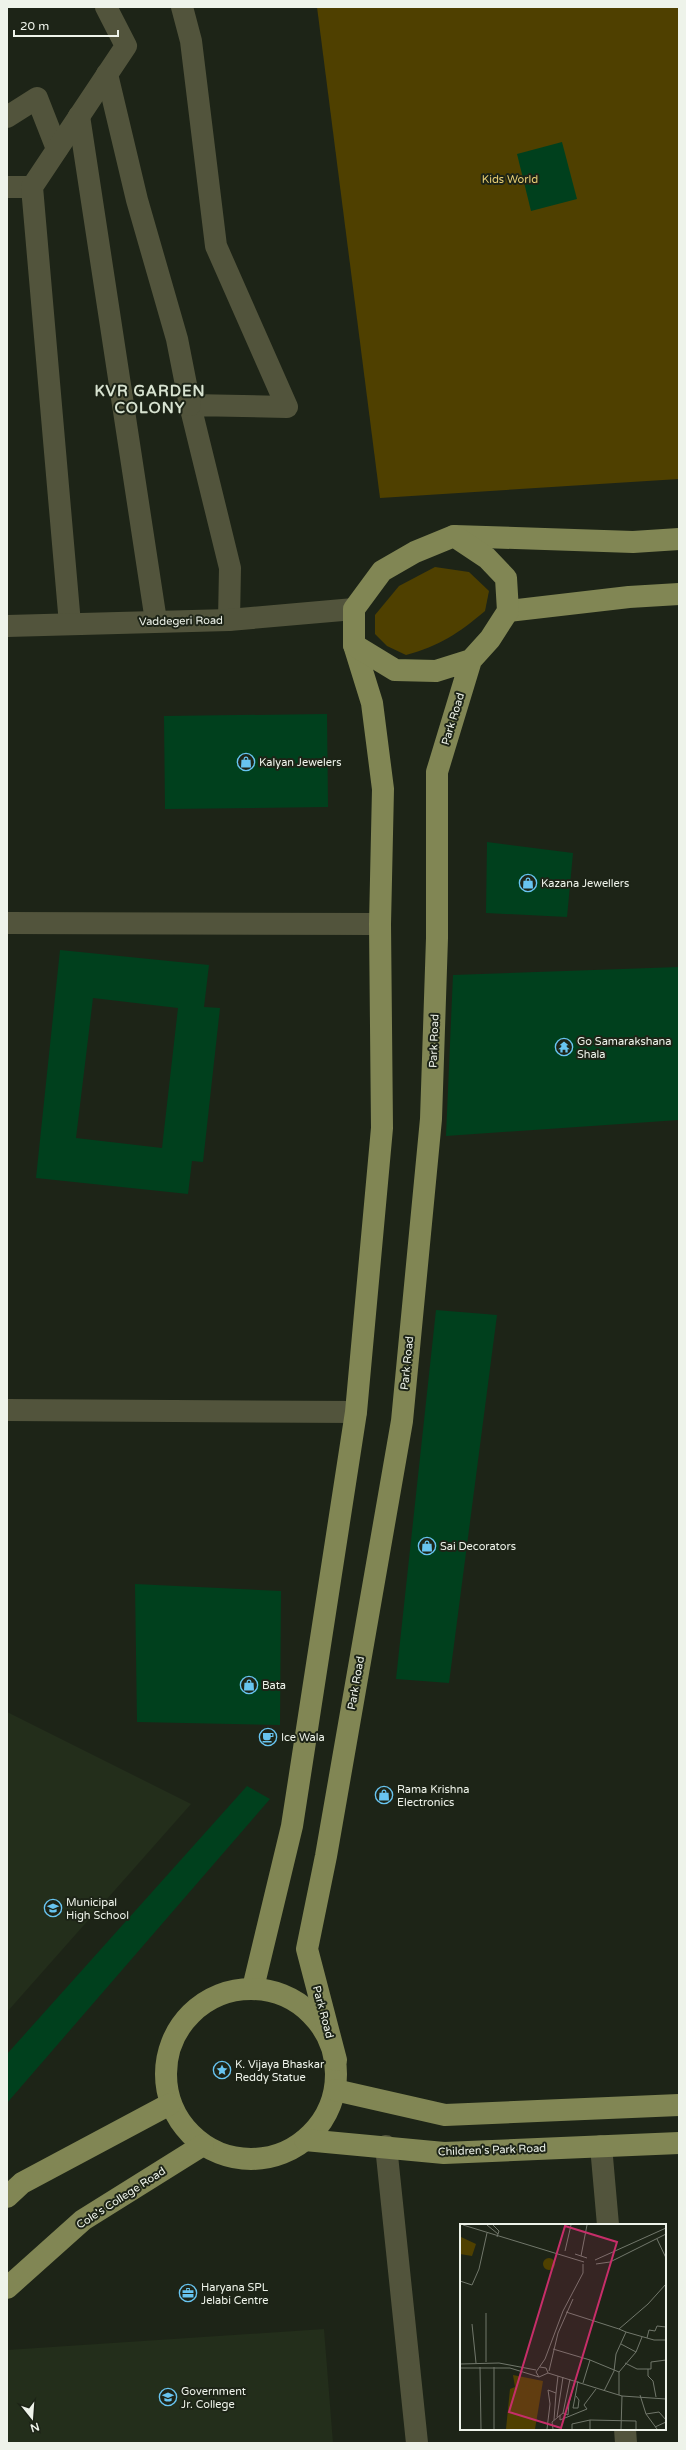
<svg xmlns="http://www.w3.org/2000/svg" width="686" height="2450" font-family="'Varela Round',sans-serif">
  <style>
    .built { fill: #232e1b }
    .green { fill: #4f4000 }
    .building { fill: #00401d; fill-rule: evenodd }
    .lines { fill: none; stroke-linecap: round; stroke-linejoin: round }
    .minor { stroke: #52543c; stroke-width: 22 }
    .tertiary { stroke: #52543c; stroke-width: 22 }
    .primary { stroke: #818654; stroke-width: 22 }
    .labels { text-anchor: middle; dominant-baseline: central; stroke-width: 4; stroke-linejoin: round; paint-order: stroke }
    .park-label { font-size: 11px; fill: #ead076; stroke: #1d2417 }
    .street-label { font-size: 11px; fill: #eef3ea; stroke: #1d2417 }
    .poi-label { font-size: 11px; fill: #eef3ea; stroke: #1d2417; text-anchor: start }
    .district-label { font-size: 15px; font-weight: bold; letter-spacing: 1px; fill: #d8e3d1; stroke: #1d2417 }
    .inset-road { fill: none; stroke: #71776b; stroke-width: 1 }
    .view { fill: #c62e69; fill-opacity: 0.15; stroke: #c62e69; stroke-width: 2 }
    .inset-edge { fill: none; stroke: #eef3ea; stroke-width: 2 }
  </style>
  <rect width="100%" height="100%" fill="#1d2417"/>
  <g class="built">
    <polygon points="7,1712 191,1804 7,2012"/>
    <polygon points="324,2329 333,2443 7,2443 7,2350"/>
  </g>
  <g class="green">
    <polygon points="317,7 679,7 679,479 380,498"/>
    <path d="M435 567 469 572 489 591 485 611C459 633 439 646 406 655L387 646 375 634V615L399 586Z"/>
  </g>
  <g class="building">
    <polygon points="562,142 577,199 531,211 517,154"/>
    <polygon points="327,714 328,807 165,809 164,716"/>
    <polygon points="487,842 573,853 567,917 486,913"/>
    <path d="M60 950 209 965 204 1007 220 1008 203 1162 192 1161 188 1194 36 1178ZM93 998 178 1008 162 1148 76 1138Z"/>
    <polygon points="679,967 679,1120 446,1136 453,975"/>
    <polygon points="436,1310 497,1315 449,1683 396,1679"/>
    <polygon points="135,1584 281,1591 280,1725 137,1722"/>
    <polygon points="247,1786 270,1799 7,2103 7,2054"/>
  </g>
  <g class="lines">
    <g class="minor">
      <polyline points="182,7 191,41 216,246 287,407 190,405 230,568 229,620"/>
      <polyline points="107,74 137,200 177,339 190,405"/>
      <polyline points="79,116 156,621"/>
      <polyline points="7,117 37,98 57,149"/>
      <polyline points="7,187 32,187"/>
      <polyline points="70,624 32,187 126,46 106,7"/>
      <polyline points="7,923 380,924"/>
      <polyline points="7,1410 356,1412"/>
      <polyline points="386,2146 417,2443"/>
      <polyline points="601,2146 608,2225"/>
      <polyline points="625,2429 626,2443"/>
    </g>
    <polyline class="tertiary" points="7,626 229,620 354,609"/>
    <g class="primary">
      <polyline points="454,536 633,542 679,539"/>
      <polyline points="508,611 629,597 679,594"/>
      <polyline points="253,1988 292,1826 356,1412 382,1128 380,924 383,789 372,703 354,645"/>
      <circle cx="251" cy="2074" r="85"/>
      <polyline points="336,2060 307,1949 326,1856 402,1421 431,1119 437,938 437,772 471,660 490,639 508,611 506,578 487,558 454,536 415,552 382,571 354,609 354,645 395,670 436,671 471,660"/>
      <polyline points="335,2090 445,2115 679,2105"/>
      <polyline points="305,2140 444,2153 679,2143"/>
      <polyline points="7,2197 22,2183 170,2104"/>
      <polyline points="7,2288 83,2220 203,2145"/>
    </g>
  </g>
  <defs>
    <symbol id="shop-ring" viewBox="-11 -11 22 22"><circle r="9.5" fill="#1d2417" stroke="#68c4f0" stroke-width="1.5"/><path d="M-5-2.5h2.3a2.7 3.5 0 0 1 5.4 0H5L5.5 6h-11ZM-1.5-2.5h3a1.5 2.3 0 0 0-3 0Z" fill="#68c4f0"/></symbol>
    <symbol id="temple-ring" viewBox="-11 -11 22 22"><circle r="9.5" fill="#1d2417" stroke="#68c4f0" stroke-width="1.5"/><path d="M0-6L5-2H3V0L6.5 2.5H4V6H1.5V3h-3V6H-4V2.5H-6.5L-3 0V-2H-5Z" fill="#68c4f0"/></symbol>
    <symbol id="cafe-ring" viewBox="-11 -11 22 22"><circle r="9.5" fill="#1d2417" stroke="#68c4f0" stroke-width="1.5"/><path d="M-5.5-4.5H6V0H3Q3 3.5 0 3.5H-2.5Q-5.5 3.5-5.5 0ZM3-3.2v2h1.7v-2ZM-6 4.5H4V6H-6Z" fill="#68c4f0"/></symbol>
    <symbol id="school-ring" viewBox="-11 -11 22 22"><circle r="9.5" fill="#1d2417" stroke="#68c4f0" stroke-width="1.5"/><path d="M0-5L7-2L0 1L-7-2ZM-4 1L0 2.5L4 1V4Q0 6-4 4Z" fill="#68c4f0"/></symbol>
    <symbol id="sight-ring" viewBox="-11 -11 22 22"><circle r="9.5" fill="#1d2417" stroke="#68c4f0" stroke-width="1.5"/><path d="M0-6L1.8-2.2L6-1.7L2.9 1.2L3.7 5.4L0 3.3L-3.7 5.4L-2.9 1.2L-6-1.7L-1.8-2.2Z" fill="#68c4f0"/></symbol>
    <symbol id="office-ring" viewBox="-11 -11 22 22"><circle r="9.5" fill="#1d2417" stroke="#68c4f0" stroke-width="1.5"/><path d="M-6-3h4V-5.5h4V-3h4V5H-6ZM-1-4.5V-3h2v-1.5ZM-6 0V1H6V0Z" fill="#68c4f0"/></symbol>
    <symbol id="university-ring" viewBox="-11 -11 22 22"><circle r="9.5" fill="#1d2417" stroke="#68c4f0" stroke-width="1.5"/><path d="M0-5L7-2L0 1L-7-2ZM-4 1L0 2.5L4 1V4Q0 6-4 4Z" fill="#68c4f0"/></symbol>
  </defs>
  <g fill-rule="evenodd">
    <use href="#shop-ring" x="236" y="752" width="20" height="20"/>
    <use href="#shop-ring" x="518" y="873" width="20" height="20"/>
    <use href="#temple-ring" x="554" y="1037" width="20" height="20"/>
    <use href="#shop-ring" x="417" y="1536" width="20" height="20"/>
    <use href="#shop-ring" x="239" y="1675" width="20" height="20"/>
    <use href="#cafe-ring" x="258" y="1727" width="20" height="20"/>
    <use href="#shop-ring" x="374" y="1785" width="20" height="20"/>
    <use href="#school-ring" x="43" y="1898" width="20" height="20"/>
    <use href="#sight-ring" x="212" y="2060" width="20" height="20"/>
    <use href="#office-ring" x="178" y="2283" width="20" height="20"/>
    <use href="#university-ring" x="158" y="2387" width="20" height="20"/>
  </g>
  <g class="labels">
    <g class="park-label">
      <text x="510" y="179">Kids World</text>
    </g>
    <g class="street-label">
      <text transform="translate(181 621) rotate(-1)">Vaddegeri Road</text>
      <text transform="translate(453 719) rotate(-73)">Park Road</text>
      <text transform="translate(434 1041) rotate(-88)">Park Road</text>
      <text transform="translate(407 1363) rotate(-84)">Park Road</text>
      <text transform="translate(356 1683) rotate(-80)">Park Road</text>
      <text transform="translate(323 2012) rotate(75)">Park Road</text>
      <text transform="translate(492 2150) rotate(-2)">Children's Park Road</text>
      <text transform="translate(121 2198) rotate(-33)">Cole's College Road</text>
    </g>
    <g class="poi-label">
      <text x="259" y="762">Kalyan Jewelers</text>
      <text x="541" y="883">Kazana Jewellers</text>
      <text x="577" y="1041">Go Samarakshana<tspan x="577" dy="13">Shala</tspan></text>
      <text x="440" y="1546">Sai Decorators</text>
      <text x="262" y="1685">Bata</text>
      <text x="281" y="1737">Ice Wala</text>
      <text x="397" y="1789">Rama Krishna<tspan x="397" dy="13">Electronics</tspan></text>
      <text x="66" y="1902">Municipal<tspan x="66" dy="13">High School</tspan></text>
      <text x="235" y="2064">K. Vijaya Bhaskar<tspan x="235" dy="13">Reddy Statue</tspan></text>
      <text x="201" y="2287">Haryana SPL<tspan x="201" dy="13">Jelabi Centre</tspan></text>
      <text x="181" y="2391">Government<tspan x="181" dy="13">Jr. College</tspan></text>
    </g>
    <g class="district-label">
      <text x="150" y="391">KVR GARDEN<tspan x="150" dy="17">COLONY</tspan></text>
    </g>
  </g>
  <g transform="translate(460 2224)">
    <rect width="206" height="206" fill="#1d2417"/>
    <path d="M1 13 16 20 12 32 0 30ZM83 40a6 6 0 1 1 12 0a6 6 0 1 1-12 0ZM53 151 83 157 75 205H46L50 165 55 163Z" fill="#4f4000"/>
    <path class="inset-road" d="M3 1 124 38M27 1 38 10M33 1 39 7 37 13M197 15 206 34M105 27 111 1M115 30 127 34M121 32 127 1M135 36 206 4M136 40 150 38 206 10M0 57 12 61 19 45 27 9M106 88 159 105 188 80 206 60M12 100 16 139M166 108 194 116H206M187 114 189 106 195 107 197 102 206 103M161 120 176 128M93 125 130 136 123 159M130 136 159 148V171M26 138V89M165 139 177 145H191V138L206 136M0 140 39 139 76 146M20 143 21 205M34 143V205M80 143 86 144 88 149 79 153 76 148 85 135 103 87 123 49V40M0 144H50L79 153M188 145V152L193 157 196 173M89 147 98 109 113 75M159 148 176 128 182 113M88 149 162 172 206 175M144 167 154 147 156 130 166 108 159 105M180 171 186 190 197 205M116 172 119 176 118 184H113L118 157M103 189 108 191 109 179 115 156M186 190 199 188 206 196M100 191V196L127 185 124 181 136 165M97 193 103 153M94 196 96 169M130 196 176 197V205M195 203 206 198M87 205 90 180 88 166 96 169 98 152M93 205 92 198 103 189 110 155M112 205V200L130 196V205M161 205 162 172"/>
    <path class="view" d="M105 2 157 18 101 204 49 188Z"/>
    <rect width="206" height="206" class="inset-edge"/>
  </g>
  <rect width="686" height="2450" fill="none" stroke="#eef3ea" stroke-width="16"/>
  <g transform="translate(32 2418) rotate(163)" stroke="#1d2417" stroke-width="3" paint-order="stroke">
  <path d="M0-3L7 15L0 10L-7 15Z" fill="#eef3ea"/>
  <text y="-6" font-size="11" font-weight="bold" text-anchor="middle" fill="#eef3ea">N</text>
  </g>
  <path d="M14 30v6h104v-6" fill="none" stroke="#eef3ea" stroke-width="2"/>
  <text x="20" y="30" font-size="12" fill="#eef3ea" stroke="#1d2417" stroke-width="3" paint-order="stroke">20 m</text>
</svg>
